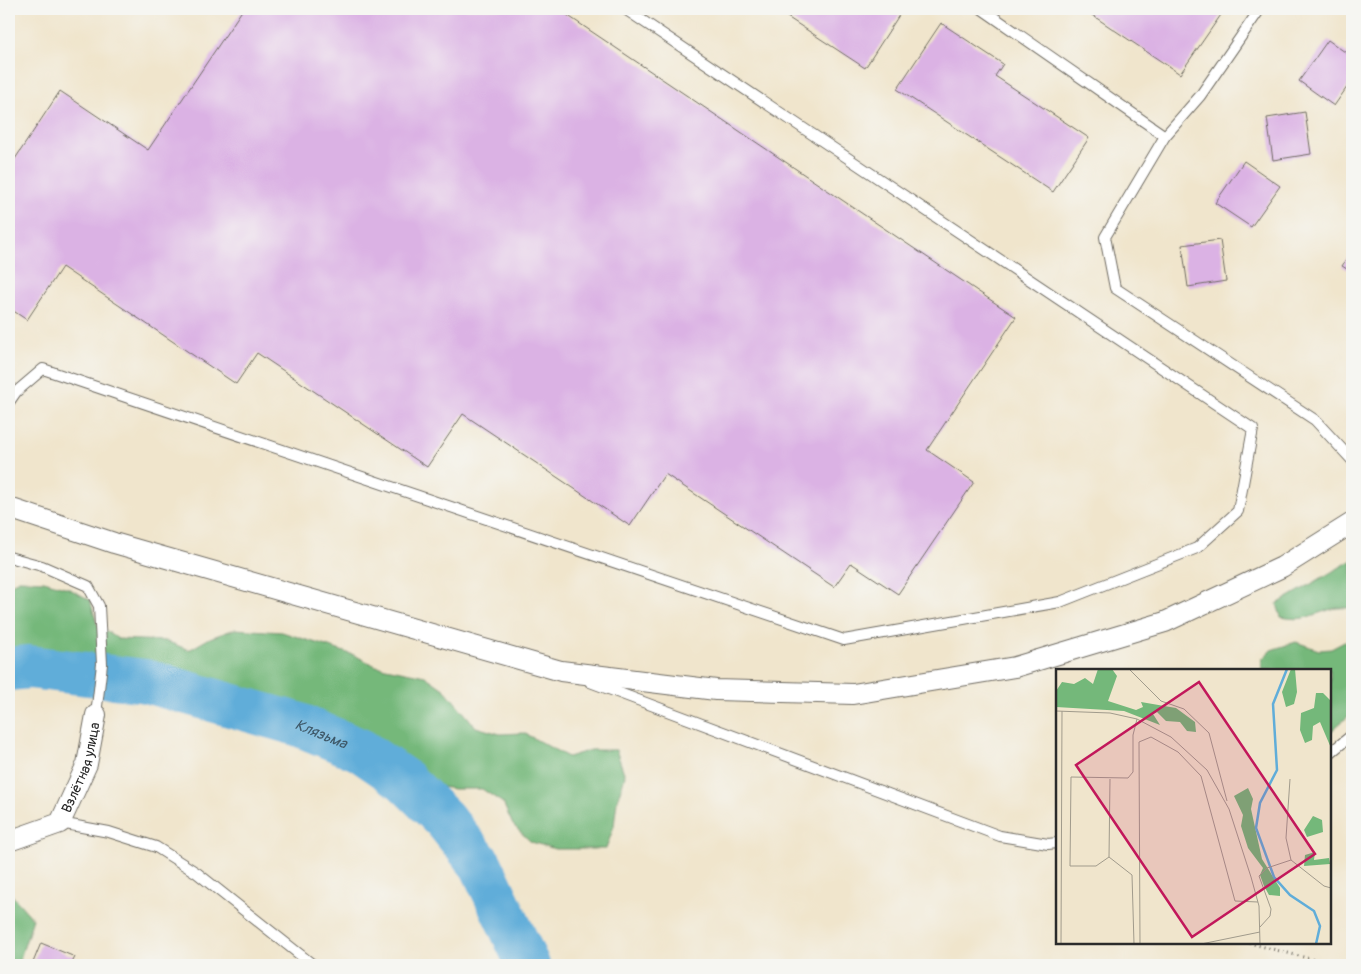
<svg xmlns="http://www.w3.org/2000/svg" width="1361" height="974" font-family="Pangolin,sans-serif">
  <style>
    .forest { fill: #74b87a; stroke: #507252 }
    .lines { fill: none; stroke-linecap: round; stroke-linejoin: round }
    .river { stroke: #60add9; stroke-width: 44 }
    .building { fill: #dbb2e4 }
    .lane-casing { stroke: #706c63; stroke-width: 12 }
    .street-casing { stroke: #706c63; stroke-width: 22 }
    .path { stroke: #706c63; stroke-width: 3; stroke-dasharray: 1 4; stroke-linecap: butt }
    .lane { stroke: #fff; stroke-width: 10 }
    .street { stroke: #fff; stroke-width: 20 }
    .labels { text-anchor: middle; dominant-baseline: central; stroke-width: 4.5; stroke-linejoin: round; paint-order: stroke }
    .street-label { font-size: 14px; fill: #2b2b2b; stroke: #f6f6f2 }
    .water-label { font-size: 15px; font-style: italic; fill: #3e5868; stroke: #f6f6f2 }
    .inset-river { fill: none; stroke: #60add9; stroke-width: 2.5 }
    .inset-road { fill: none; stroke: #a19b8c; stroke-width: 1 }
    .view { fill: #c2185b; fill-opacity: 0.15; stroke: #c2185b; stroke-width: 2.5 }
    .inset-edge { fill: none; stroke: #2b2b2b; stroke-width: 2.5 }
  </style>
  <rect width="100%" height="100%" fill="#f6f6f2"/>
  <filter id="ink" filterUnits="userSpaceOnUse"><feTurbulence type="fractalNoise" baseFrequency=".02" numOctaves="2"/><feDisplacementMap in="SourceGraphic" scale="10" xChannelSelector="R" yChannelSelector="G"/><feConvolveMatrix kernelMatrix="1 2 1 2 8 2 1 2 1" color-interpolation-filters="sRGB"/></filter>
  <filter id="wash" filterUnits="userSpaceOnUse"><feTurbulence type="fractalNoise" baseFrequency=".0096" numOctaves="4" result="noise"/><feDisplacementMap in="SourceGraphic" scale="20" xChannelSelector="R" yChannelSelector="G"/><feGaussianBlur stdDeviation="1.12" result="paint"/><feColorMatrix in="noise" values="0 0 0 0 0 0 0 0 0 0 0 0 0 0 0 0 0 1.4 0 .05"/><feComposite in="paint" operator="in"/></filter>
  <g filter="url(#wash)">
    <rect width="100%" height="100%" fill="#f0e5cc"/>
    <g class="forest">
      <path d="M1352 560V608C1346 608 1338 607 1332 609 1310 615 1305 622 1281 617L1277 604Z"/>
      <polygon points="19,580 44,581 68,588 90,600 97,624 118,639 166,641 189,650 210,638 235,629 282,632 354,655 376,666 425,676 445,690 476,727 500,734 524,733 568,757 591,750 616,750 625,776 617,801 614,826 606,849 555,849 531,842 513,825 503,803 482,789 454,789 429,785 383,753 338,728 314,718 289,713 241,698 220,685 171,668 102,664 56,655 29,656 9,659 9,585"/>
      <polygon points="1352,638 1352,713 1330,732 1330,670 1262,670 1262,659 1271,650 1296,642 1319,650 1331,649"/>
      <polygon points="9,892 33,919 18,965 9,965"/>
    </g>
    <g class="lines">
      <path class="river" id="s1" d="M9 669 29 667 146 681 297 724 360 750 404 780 444 819 481 865 528 965"/>
    </g>
    <g id="blocks">
      <g class="building">
        <polygon points="243,9 558,9 1016,317 927,450 974,482 898,594 851,563 834,587 665,474 630,526 463,414 427,467 257,353 236,384 62,267 27,320 9,308 9,168 60,91 148,150"/>
        <polygon points="775,9 903,9 865,68"/>
        <polygon points="1083,9 1225,9 1180,74"/>
        <polygon points="941,23 1003,64 995,76 1089,138 1053,192 897,89"/>
        <polygon points="1328,40 1352,57 1352,80 1334,106 1299,81"/>
        <polygon points="1305,112 1311,154 1273,160 1267,118"/>
        <polygon points="1244,161 1280,186 1251,227 1215,203"/>
        <polygon points="1220,240 1226,281 1188,287 1182,245"/>
        <polygon points="1352,251 1352,272 1342,266"/>
        <polygon points="41,943 75,957 71,965 32,965"/>
      </g>
    </g>
  </g>
  <g filter="url(#ink)">
    <use href="#blocks" fill-opacity="0" stroke="#706c63" stroke-width="1"/>
    <g class="lines">
      <defs>
        <g id="lane">
          <polyline points="982,9 1165,136"/>
          <polyline points="1260,9 1200,96 1165,136 1105,237 1115,288 1315,420 1352,460"/>
          <polyline points="9,402 16,392 43,369 844,640 1060,602 1197,548 1238,511 1253,429 625,9"/>
          <polyline points="9,557 42,566 88,586 99,606 102,664 96,715"/>
          <polyline points="590,682 1000,836 1048,844 1057,843"/>
          <polyline points="1330,753 1352,735"/>
          <polyline points="60,823 109,832 156,847 197,873 313,965"/>
        </g>
        <g id="street">
          <polyline points="9,508 114,543 561,671 716,690 853,694 1015,667 1165,622 1282,567 1352,523"/>
          <path id="s2" d="M9 841 60 823 87 764 96 715"/>
        </g>
      </defs>
      <use href="#lane" class="lane-casing"/>
      <use href="#street" class="street-casing"/>
      <polyline class="path" points="1249,943 1334,965"/>
      <use href="#lane" class="lane"/>
      <use href="#street" class="street"/>
    </g>
  </g>
  <g class="labels">
    <g class="street-label">
      <text stroke="none"><textPath href="#s2" startOffset="114">Взлётная улица</textPath></text>
    </g>
    <g class="water-label">
      <text stroke="none"><textPath href="#s1" startOffset="321">Клязьма</textPath></text>
    </g>
  </g>
  <g transform="translate(1056 669)">
    <rect width="275" height="275" fill="#f0e5cc"/>
    <path d="M42 0H56L61 7 52 32 80 41 87 38 85 33 120 39 139 53 140 63 131 62 124 53 110 52 101 43 97 45 104 56 68 42 0 38V22L6 13 18 15 29 9 37 15ZM235 0H239L241 23 238 35 230 38 226 23ZM260 24H267L275 32V79L264 53 257 57 256 71 249 74 244 61 245 44 258 39ZM192 119 197 130 195 140 206 190 224 219V227L213 226 208 217 204 206 207 199 192 179 185 157 187 146 178 127ZM257 147 266 151 267 163 251 168 248 161ZM259 183 258 191 273 189 274 195 248 197 249 186Z" fill="#74b87a"/>
    <path class="inset-river" d="M231 0 217 35 221 101 204 134 200 159 218 208 234 226 258 242 264 257 260 275"/>
    <path class="inset-road" d="M73 0 105 32 128 40 153 64 171 132M0 42 54 44 81 50 115 68 151 101 173 140 195 208 203 237 204 275M234 110 230 169 235 191M53 188 40 197H14L15 108 72 109 77 103V66L81 50M53 188 76 206 78 275M53 188 54 110M204 258 214 247 215 240 203 207 211 199 235 191 268 217 275 219M5 275 6 42M84 275 83 73 95 68 122 83 145 107 179 232 202 233M145 275 204 263"/>
    <path class="view" d="M143 13 259 185 136 268 20 96Z"/>
    <rect width="275" height="275" class="inset-edge"/>
  </g>
  <rect width="1361" height="974" fill="none" stroke="#f6f6f2" stroke-width="30"/>
</svg>
